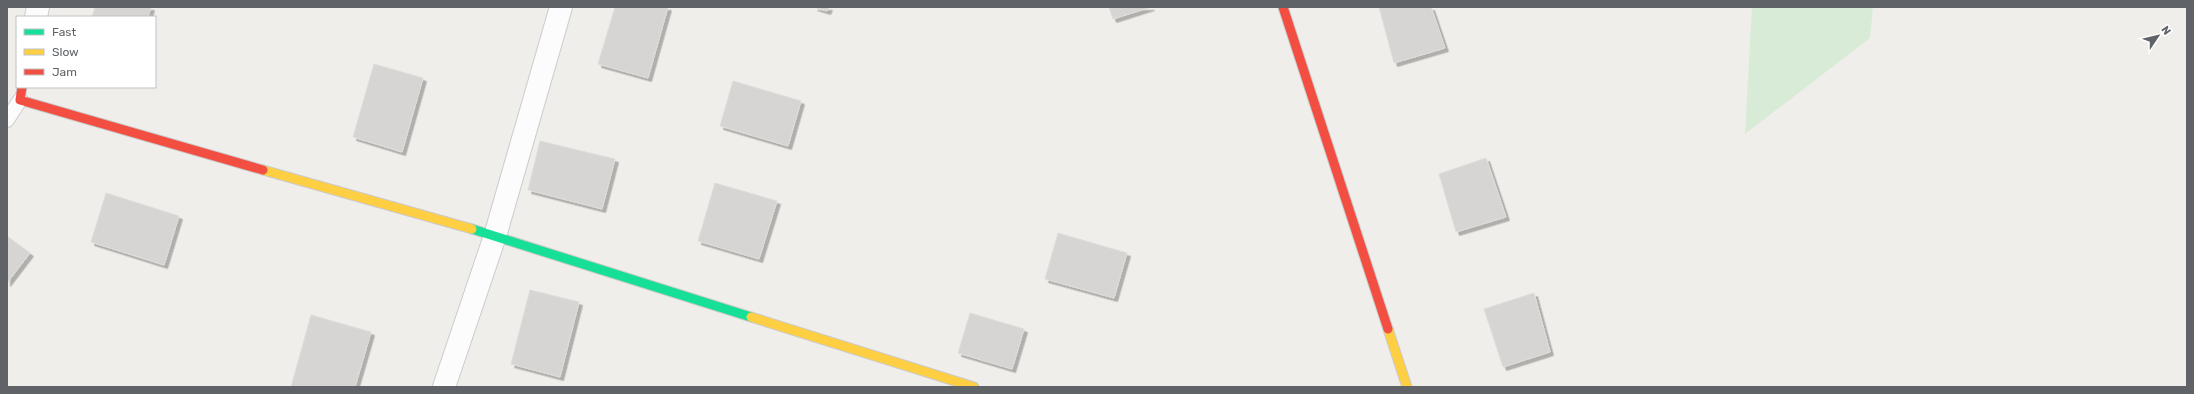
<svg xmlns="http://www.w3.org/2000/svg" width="2194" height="394" font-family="Rubik,sans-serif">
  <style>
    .green { fill: #d8ebd6 }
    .building { fill: #d6d5d3; stroke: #deddd9; filter: url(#shadow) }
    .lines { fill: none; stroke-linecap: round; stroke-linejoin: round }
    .lane-casing { stroke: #cbcccc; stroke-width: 16 }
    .street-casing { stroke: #cbcccc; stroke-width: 24 }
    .fast-casing { stroke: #cacacb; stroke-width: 11 }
    .slow-casing { stroke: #cacacb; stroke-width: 11 }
    .jam-casing { stroke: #cacacb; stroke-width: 11 }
    .lane { stroke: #fdfcfc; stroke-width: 14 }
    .street { stroke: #fdfcfc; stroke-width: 22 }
    .fast { stroke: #16e098; stroke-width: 9 }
    .slow { stroke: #ffcf43; stroke-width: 9 }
    .jam { stroke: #f24e42; stroke-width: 9 }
  </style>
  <defs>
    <filter id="shadow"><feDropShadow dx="3.5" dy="3.5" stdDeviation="0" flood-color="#0004"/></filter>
  </defs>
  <rect width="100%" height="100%" fill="#efeeea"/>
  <polygon class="green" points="1752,7 1873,7 1870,38 1745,134"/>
  <g class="building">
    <polygon points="95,7 151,7 148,17 92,17"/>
    <polygon points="615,7 668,7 648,78 598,64"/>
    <polygon points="814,7 829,7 827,11"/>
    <polygon points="1109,7 1151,7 1113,19"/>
    <polygon points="1379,7 1431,7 1445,48 1394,63"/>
    <polygon points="374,64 423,78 402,152 353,137"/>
    <polygon points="733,81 801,101 788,146 720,126"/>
    <polygon points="540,141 615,159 602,209 528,190"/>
    <polygon points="1486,158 1506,217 1456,232 1439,174"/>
    <polygon points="715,183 777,201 759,259 698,241"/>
    <polygon points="106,193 179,216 164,265 91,242"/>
    <polygon points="1058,233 1127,253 1114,298 1045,279"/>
    <polygon points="7,236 30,253 7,283"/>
    <polygon points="530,290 579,302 560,377 511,364"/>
    <polygon points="1534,293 1550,352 1503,367 1484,309"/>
    <polygon points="970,313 1024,329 1012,369 958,353"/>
    <polygon points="311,315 371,332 355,387 291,387"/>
  </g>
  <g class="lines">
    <defs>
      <polyline id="lane" points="7,120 20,100"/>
      <g id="street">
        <polyline points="36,17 38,7"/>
        <polyline points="444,387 495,236 561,7"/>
      </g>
      <polyline id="fast" points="472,229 751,317"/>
      <g id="slow">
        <polyline points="263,170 472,229"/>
        <polyline points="751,317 974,387"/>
        <polyline points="1388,329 1407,387"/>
      </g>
      <g id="jam">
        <polyline points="1283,7 1388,329"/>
        <polyline points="22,87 20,100 263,170"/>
      </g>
    </defs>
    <use href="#lane" class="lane-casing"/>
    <use href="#street" class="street-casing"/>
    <use href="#fast" class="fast-casing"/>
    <use href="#slow" class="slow-casing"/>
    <use href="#jam" class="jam-casing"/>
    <use href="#lane" class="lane"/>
    <use href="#street" class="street"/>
    <use href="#fast" class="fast"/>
    <use href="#slow" class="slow"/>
    <use href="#jam" class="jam"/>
  </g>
  <rect width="2194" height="394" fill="none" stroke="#5f6368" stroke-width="16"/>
  <rect x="16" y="16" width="140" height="72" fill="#ffffff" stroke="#bfc1c3"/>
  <rect x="24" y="29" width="20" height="6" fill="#16e098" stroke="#bfc1c3"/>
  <text x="52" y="36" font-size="12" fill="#5f6368">Fast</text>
  <rect x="24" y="49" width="20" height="6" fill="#ffcf43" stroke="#bfc1c3"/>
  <text x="52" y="56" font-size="12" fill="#5f6368">Slow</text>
  <rect x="24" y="69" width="20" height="6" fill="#f24e42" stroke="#bfc1c3"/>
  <text x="52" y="76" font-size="12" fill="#5f6368">Jam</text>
  <g transform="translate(2158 36) rotate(55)" stroke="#ffffff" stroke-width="3" paint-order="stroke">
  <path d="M0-3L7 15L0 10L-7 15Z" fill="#5f6368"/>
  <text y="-6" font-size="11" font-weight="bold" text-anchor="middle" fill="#5f6368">N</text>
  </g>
</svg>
